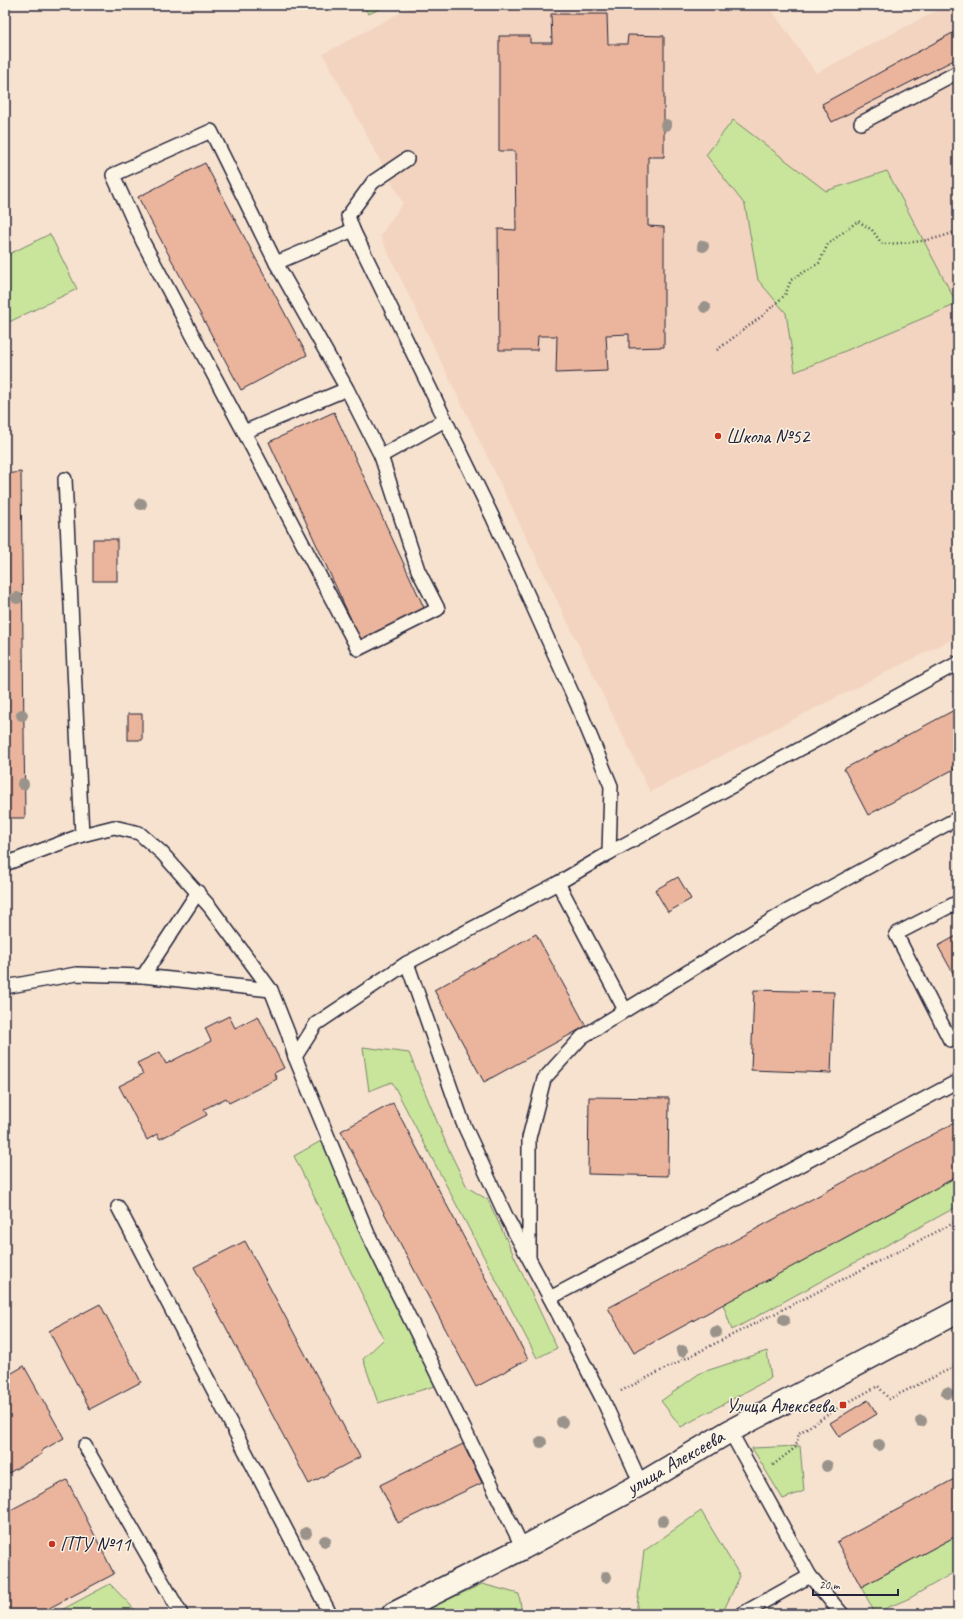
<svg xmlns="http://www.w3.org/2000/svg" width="963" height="1619" font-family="Caveat,sans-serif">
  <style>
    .built { fill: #f3d4c0 }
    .green { fill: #c9e59b; stroke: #76846b }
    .building { fill: #eab59c; stroke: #22223b }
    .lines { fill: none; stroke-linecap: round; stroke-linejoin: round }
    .service-casing { stroke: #22223b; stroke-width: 16 }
    .tertiary-casing { stroke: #22223b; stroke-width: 25 }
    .path { stroke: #22223b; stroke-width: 2.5; stroke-dasharray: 1 3; stroke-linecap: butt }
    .service { stroke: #fcf5e5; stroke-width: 13 }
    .tertiary { stroke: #fcf5e5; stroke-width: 22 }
    .tree { fill: #99938b }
    .poi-dot { fill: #c8321e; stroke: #fcf5e5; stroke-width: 1.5 }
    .labels { text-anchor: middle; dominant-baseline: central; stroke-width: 3; stroke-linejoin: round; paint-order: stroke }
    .poi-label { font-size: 20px; fill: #22223b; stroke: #fcf5e5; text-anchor: start }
    .street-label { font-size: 20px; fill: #22223b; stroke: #fcf5e5 }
  </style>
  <rect width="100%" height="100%" fill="#f7e2cf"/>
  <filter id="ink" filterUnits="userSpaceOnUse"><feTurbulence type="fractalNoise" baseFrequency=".025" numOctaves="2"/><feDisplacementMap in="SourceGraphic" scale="8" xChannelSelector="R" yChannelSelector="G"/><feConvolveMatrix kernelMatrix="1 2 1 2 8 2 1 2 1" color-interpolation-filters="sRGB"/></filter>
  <g filter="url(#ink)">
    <polygon class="built" points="414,5 768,5 816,73 948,5 958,5 958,636 650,792 380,236 403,203 323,54"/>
    <g class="green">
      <polygon points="361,5 387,5 369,14"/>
      <polygon points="733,120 826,191 887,171 957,304 795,372 786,313 758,280 745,205 706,155"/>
      <polygon points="50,234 77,289 5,324 5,256"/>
      <polygon points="363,1047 409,1053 447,1146 467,1187 488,1200 557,1348 537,1358 392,1082 369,1091"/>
      <polygon points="321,1141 445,1383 378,1403 363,1359 384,1339 294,1156"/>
      <polygon points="958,1176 958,1206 732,1330 723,1304"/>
      <polygon points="767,1351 771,1378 681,1427 661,1401 700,1373"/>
      <polygon points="800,1446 804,1491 783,1499 752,1448"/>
      <polygon points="701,1511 740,1576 722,1614 636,1614 644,1551"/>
      <polygon points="958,1535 958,1570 910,1598 875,1613 861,1587"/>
      <polygon points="110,1584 139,1614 54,1614"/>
      <polygon points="482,1584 519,1594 522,1614 417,1614"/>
    </g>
    <g class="building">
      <polygon points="551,14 607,14 608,44 627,44 628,35 664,36 664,157 648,157 648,226 664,227 664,347 629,348 629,334 606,335 608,371 556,373 557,336 538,336 537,350 499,350 498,229 516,230 515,151 499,151 499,36 530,36 530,43 552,43"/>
      <polygon points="958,30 958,58 832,122 822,104"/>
      <polygon points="205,163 307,355 241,390 138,197"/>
      <polygon points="334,412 426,612 361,641 269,442"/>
      <polygon points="21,472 25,818 5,818 5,474"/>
      <rect x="93" y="539" width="24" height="42"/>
      <polygon points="958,708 958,767 868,815 844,769"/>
      <rect x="128" y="714" width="14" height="26"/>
      <polygon points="678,877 691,899 668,912 655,890"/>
      <polygon points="536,934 586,1026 484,1082 434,990"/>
      <polygon points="958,935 958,982 938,946"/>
      <polygon points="754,990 834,992 831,1073 751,1070"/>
      <polygon points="229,1016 235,1028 258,1016 284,1068 274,1073 277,1079 229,1103 226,1098 204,1109 207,1115 160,1139 157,1134 147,1140 119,1086 143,1074 137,1063 160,1052 166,1064 211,1041 205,1028"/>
      <polygon points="589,1097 669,1098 668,1176 588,1174"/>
      <polygon points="393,1103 528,1359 476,1387 341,1131"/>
      <polygon points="958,1121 958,1176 634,1353 608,1308"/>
      <polygon points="245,1241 360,1457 309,1484 194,1267"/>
      <polygon points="100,1304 141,1382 90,1409 49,1331"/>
      <polygon points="24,1366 64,1438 41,1451 42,1454 5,1475 5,1377"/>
      <polygon points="868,1400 877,1414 839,1437 830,1423"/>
      <polygon points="463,1444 482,1483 398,1523 380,1485"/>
      <polygon points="958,1477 958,1535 861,1587 837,1542"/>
      <polygon points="67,1480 114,1574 38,1614 5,1614 5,1513"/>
    </g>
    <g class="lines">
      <defs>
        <g id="service">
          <polyline points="861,123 958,72"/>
          <polyline points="407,159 373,182 348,216 353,230 493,518 577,704 611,786 609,853 558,883 407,963 316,1024 295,1057 368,1234 523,1548"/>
          <polyline points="276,263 353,230"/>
          <polyline points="244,432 358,649 438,609 418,570 381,456 347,389 276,263 211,131 113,175 143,242 244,432 347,389"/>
          <polyline points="381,456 445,420"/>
          <polyline points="65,479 82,835"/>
          <polyline points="609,853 958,663"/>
          <polyline points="5,864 82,835 114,827 139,833 162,853 210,907 271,990 288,1033 295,1057"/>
          <polyline points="558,883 625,1010"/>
          <polyline points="958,902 896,934 950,1040 958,1036"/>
          <polyline points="407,963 463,1123 506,1216 550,1298"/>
          <polyline points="143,976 198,892"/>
          <polyline points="5,987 76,974 143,976 271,990"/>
          <polyline points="118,1207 330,1614"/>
          <polyline points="529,1258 529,1138 544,1079 582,1037 780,915 958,818"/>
          <polyline points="730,1431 810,1576 742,1614"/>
          <polyline points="85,1446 181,1614"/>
          <polyline points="641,1484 603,1400 550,1298 958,1081"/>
          <polyline points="810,1576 842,1614"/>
        </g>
        <polyline id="tertiary" points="393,1614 523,1548 641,1484 730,1431 958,1311"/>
      </defs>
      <use href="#service" class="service-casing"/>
      <use href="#tertiary" class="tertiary-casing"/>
      <g class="path">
        <path d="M717 350 762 316 785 295 791 280 819 263 828 244 858 221 872 230 882 244C907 243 935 242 958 230"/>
        <polyline points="621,1391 958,1221"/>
        <polyline points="773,1465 796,1447 799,1433 843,1405 878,1386 889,1399 958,1365"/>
      </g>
      <use href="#service" class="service"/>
      <use href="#tertiary" class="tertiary"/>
    </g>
    <g class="tree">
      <circle cx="666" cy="125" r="6"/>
      <circle cx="703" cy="246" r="6"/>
      <circle cx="705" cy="307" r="6"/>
      <circle cx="141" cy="504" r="6"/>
      <circle cx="17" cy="598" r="6"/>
      <circle cx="22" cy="715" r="6"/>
      <circle cx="23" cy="784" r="6"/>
      <circle cx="784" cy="1320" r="6"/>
      <circle cx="716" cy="1332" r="6"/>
      <circle cx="682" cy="1351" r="6"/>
      <circle cx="947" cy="1393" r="6"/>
      <circle cx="921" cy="1421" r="6"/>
      <circle cx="562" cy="1422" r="6"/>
      <circle cx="541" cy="1442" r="6"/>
      <circle cx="879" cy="1445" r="6"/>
      <circle cx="827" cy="1466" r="6"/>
      <circle cx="663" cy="1521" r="6"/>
      <circle cx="306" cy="1533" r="6"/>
      <circle cx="325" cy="1541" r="6"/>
      <circle cx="606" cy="1577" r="6"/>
    </g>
  </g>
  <g class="poi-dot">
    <circle cx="718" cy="436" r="4"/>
    <rect x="839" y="1401" width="8" height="8" rx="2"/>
    <circle cx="52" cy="1544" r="4"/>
  </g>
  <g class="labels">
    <g class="poi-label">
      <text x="726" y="436">Школа №52</text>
      <text x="835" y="1405" text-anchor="end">Улица Алексеева</text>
      <text x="60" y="1544">ПТУ №11</text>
    </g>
    <g class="street-label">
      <text transform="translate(675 1462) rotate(-30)">улица Алексеева</text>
    </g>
  </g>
  <rect width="963" height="1619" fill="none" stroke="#fcf5e5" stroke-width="20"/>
  <rect x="10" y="10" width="943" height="1599" fill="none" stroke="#22223b" stroke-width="1.5" filter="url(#ink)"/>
  <path d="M813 1589v6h85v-6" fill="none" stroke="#22223b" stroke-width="2"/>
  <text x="819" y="1589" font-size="12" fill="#22223b" stroke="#fcf5e5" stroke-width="3" paint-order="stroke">20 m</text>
</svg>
